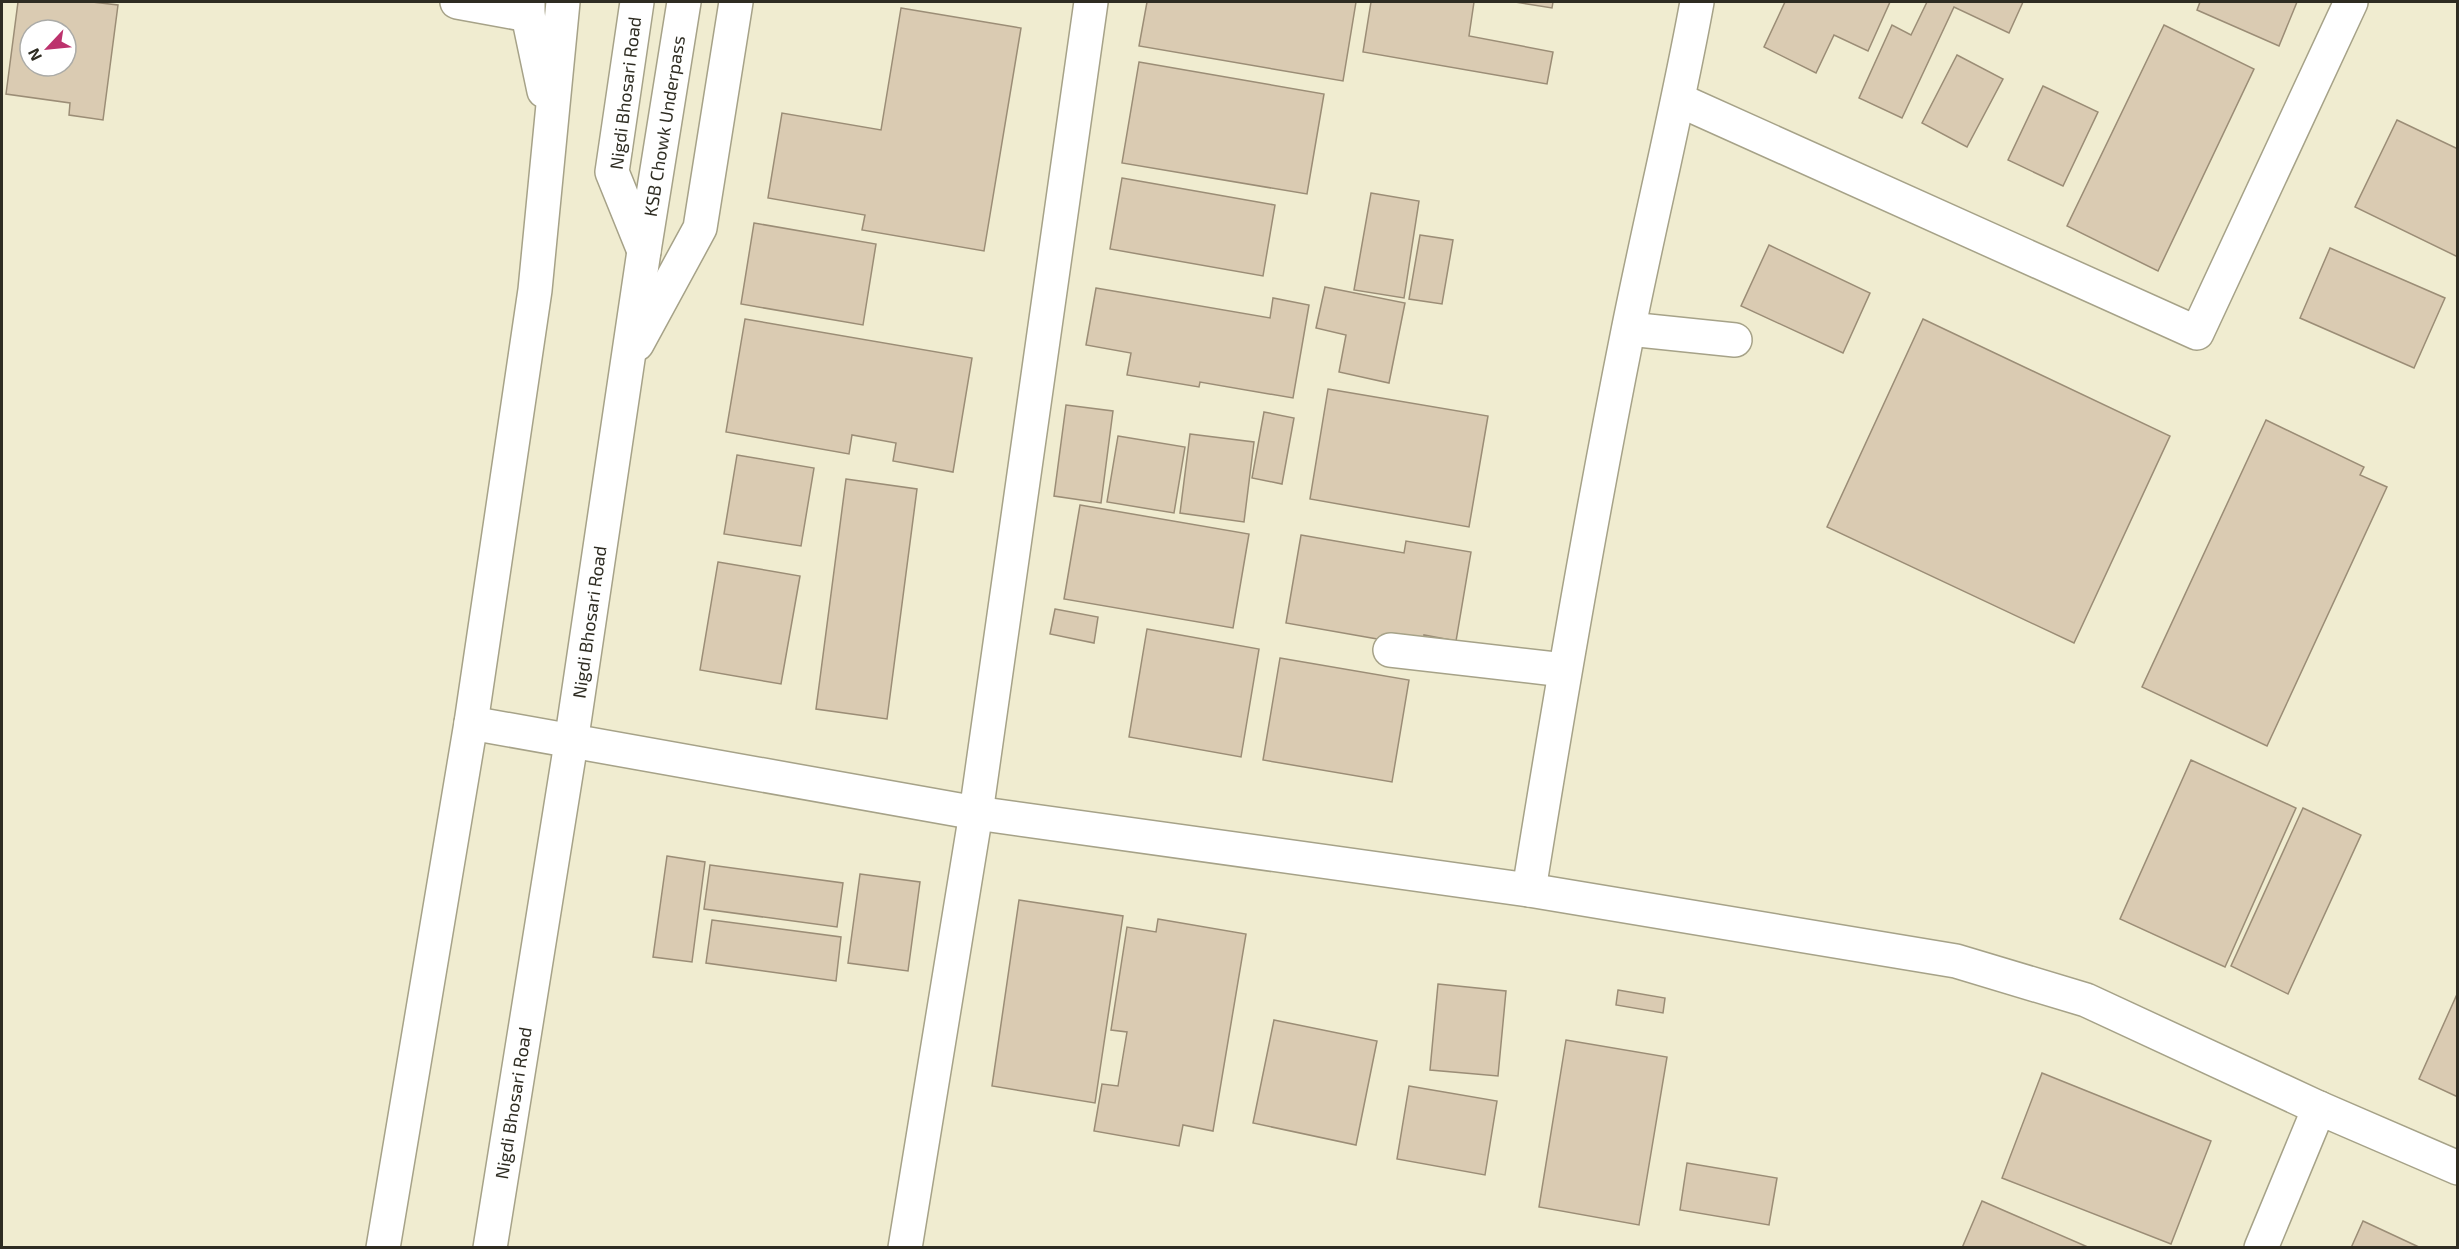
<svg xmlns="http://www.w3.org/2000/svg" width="2459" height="1249" font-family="'Exo 2',sans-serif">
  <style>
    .building { fill: #dacbb2; stroke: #9b8d76; stroke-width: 1.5; fill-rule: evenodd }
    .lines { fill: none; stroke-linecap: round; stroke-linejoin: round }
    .minor-casing { stroke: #a6a288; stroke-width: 36 }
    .major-casing { stroke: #a6a288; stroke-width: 36 }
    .minor { stroke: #fff; stroke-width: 33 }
    .major { stroke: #fff; stroke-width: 33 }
    .labels { text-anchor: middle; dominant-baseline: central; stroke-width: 6; stroke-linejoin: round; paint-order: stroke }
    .street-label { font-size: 18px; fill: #2e2c22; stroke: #fff }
  </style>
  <rect width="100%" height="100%" fill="#f0ecd0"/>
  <g class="building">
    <path d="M18 2H92L118 5 103 120 69 115 70 103 6 94ZM30 30H66V66H30Z"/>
    <polygon points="1147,2 1356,2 1343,81 1139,46"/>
    <polygon points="1371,2 1474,2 1469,36 1553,52 1547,84 1363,52"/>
    <polygon points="1515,2 1553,2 1552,8"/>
    <polygon points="1785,2 1890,2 1868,51 1834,35 1816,73 1764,47"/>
    <polygon points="1927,2 2023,2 2009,33 1954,7 1902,118 1859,98 1892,25 1911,35"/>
    <polygon points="2200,2 2297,2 2279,46 2197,10"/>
    <polygon points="901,8 1021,28 984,251 862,230 865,215 768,198 782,113 881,130"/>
    <polygon points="2164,25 2254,69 2158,271 2067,226"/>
    <polygon points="1957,55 2003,79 1967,147 1922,123"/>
    <polygon points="1139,62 1324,94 1307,194 1122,163"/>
    <polygon points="2043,86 2098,112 2063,186 2008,160"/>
    <polygon points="2397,120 2458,149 2458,257 2355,207"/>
    <polygon points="1122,178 1275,205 1263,276 1110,249"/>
    <polygon points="1371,193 1419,201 1404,298 1354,290"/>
    <polygon points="754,223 876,244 863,325 741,304"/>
    <polygon points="1420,235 1453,240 1442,304 1409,299"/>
    <polygon points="1769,245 1870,293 1843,353 1741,306"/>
    <polygon points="2330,248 2445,298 2414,368 2300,318"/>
    <polygon points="1325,287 1405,303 1389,383 1339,372 1346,335 1316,328"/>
    <polygon points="1096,288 1270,318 1273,298 1309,305 1293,398 1200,382 1199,387 1127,375 1131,353 1086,345"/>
    <polygon points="745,319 972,358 953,472 893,461 896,443 852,435 849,454 726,432"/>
    <polygon points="1923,319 2170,436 2074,643 1827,527"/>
    <polygon points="1328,389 1488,416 1469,527 1310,499"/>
    <polygon points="1066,405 1113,411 1101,503 1054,496"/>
    <polygon points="1264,412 1294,418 1282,484 1252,478"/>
    <polygon points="2266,420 2364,467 2360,475 2387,487 2267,746 2142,687"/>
    <polygon points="1190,434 1254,442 1244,522 1180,513"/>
    <polygon points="1118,436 1185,447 1174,513 1107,502"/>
    <polygon points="737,455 814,468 801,546 724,534"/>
    <polygon points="846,479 917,489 887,719 816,709"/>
    <polygon points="1080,505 1249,534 1233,628 1064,599"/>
    <polygon points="1301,535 1404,553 1406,541 1471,552 1456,641 1424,635 1423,647 1286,623"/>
    <polygon points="718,562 800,576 781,684 700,670"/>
    <polygon points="1055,609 1098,617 1094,643 1050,634"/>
    <polygon points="1147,629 1259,649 1241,757 1129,737"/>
    <polygon points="1280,658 1409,680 1392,782 1263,760"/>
    <polygon points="2191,760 2296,808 2225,967 2120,919"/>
    <polygon points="2303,808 2361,835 2288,994 2231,966"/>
    <polygon points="667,856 705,862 692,962 653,957"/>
    <polygon points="710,865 843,883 837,927 704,909"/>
    <polygon points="860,874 920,882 908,971 848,963"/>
    <polygon points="1019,900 1123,916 1095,1103 992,1086"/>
    <polygon points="1158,919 1246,934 1213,1131 1183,1125 1179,1146 1094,1131 1102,1084 1118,1086 1127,1032 1111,1030 1127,927 1156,932"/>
    <polygon points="712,920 841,937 836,981 706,963"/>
    <polygon points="1438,984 1506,991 1498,1076 1430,1070"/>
    <polygon points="1618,990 1665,998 1663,1013 1616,1005"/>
    <polygon points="2458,992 2458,1097 2419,1079"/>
    <polygon points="1274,1020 1377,1041 1356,1145 1253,1123"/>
    <polygon points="1566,1040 1667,1057 1639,1225 1539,1207"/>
    <polygon points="2042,1073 2211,1141 2171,1244 2002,1178"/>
    <polygon points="1409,1086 1497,1101 1485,1175 1397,1159"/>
    <polygon points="1687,1163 1777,1178 1769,1225 1680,1210"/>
    <polygon points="1982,1201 2090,1248 1962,1248"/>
    <polygon points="2363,1221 2421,1248 2351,1248"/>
  </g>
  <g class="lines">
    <defs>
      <g id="minor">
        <polyline points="457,2 528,15"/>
        <polyline points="1679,100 2197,333 2351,2"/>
        <polyline points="1629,329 1735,340"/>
        <polyline points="1390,650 1564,670"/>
        <polyline points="471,723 976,813 1529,890 1956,961 2086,1000 2319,1108 2458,1168"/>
        <path d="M1529 890C1559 703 1591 516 1628 331 1650 221 1677 112 1697 2"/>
        <polyline points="905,1248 976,813 1091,2"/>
        <polyline points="2261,1248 2319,1108"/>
      </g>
      <g id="major">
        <polyline points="528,2 528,15 544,91"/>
        <polyline points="637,2 612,172 644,251"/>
        <polyline points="637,344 700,228 736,2"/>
        <polyline points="383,1248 471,723 535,290 563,2"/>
        <polyline points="490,1248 571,743 644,251 684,2"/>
      </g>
    </defs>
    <use href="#minor" class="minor-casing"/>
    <use href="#major" class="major-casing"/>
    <use href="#minor" class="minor"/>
    <use href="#major" class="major"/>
  </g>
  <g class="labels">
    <g class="street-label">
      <text transform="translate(625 93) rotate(-83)">Nigdi Bhosari Road</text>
      <text transform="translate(664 126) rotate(-81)">KSB Chowk Underpass</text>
      <text transform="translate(589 622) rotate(-82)">Nigdi Bhosari Road</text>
      <text transform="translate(513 1103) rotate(-81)">Nigdi Bhosari Road</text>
    </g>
  </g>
  <rect width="2459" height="1249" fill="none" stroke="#2e2c22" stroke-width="6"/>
  <g transform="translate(48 48) rotate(244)"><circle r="28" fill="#ffffff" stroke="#ababa7" stroke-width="1.5"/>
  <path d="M0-4.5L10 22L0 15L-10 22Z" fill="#bc326d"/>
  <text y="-9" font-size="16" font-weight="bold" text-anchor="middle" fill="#2e2c22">N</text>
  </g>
</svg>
